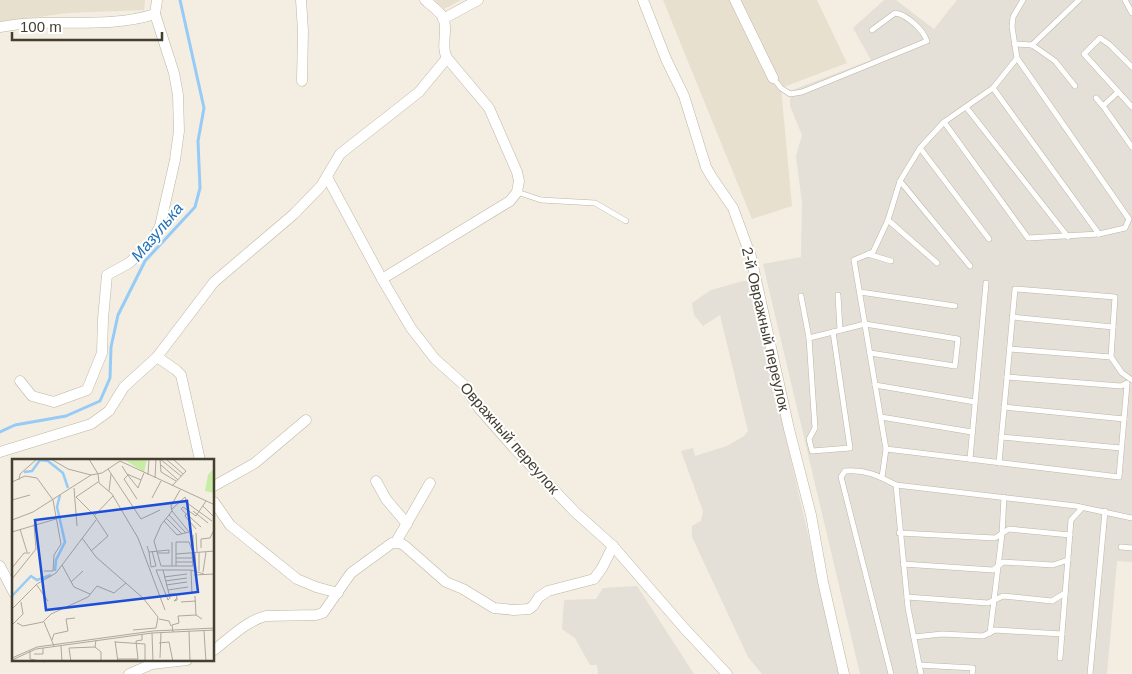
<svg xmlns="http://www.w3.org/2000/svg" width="1132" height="674" font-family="Helvetica,sans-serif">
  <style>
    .residential { fill: #e7e0ce }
    .industrial { fill: #e4dfd7 }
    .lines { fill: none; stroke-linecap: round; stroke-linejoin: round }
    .stream { stroke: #96cbf7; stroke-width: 3 }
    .lane-casing { stroke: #beb6a3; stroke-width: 6 }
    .street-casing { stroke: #beb6a3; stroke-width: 11 }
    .lane { stroke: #fff; stroke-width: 5 }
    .street { stroke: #fff; stroke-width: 10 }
    .labels { text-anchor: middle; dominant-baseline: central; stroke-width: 4; stroke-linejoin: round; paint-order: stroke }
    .street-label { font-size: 15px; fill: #443e31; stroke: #fff }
    .water-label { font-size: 16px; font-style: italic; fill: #2272b9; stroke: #fff }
    .inset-river { fill: none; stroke: #96cbf7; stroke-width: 2.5 }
    .inset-road { fill: none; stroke: #ada89b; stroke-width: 1 }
    .view { fill: #1d4ed8; fill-opacity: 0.15; stroke: #1d4ed8; stroke-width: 2.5 }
    .inset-edge { fill: none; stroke: #443e31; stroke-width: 2.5 }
  </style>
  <rect width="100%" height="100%" fill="#f3eee1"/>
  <g class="residential">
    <polygon points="0,0 145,0 144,10 68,13 0,22"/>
    <polygon points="435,0 461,0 444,9"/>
    <polygon points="663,0 817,0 847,63 781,88 792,206 752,219"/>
  </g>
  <g class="industrial">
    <polygon points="884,0 896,0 934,29 957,0 1132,0 1132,562 1117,561 1107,674 860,674 763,264 801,257 802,203 796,156 802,135 790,106 790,91 871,60 853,28"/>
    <polygon points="743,281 750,281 840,674 762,674 748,657 692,537 692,526 701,521 703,511 681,451 693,448 695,456 727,446 744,436 748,431 720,315 703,326 694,315 692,303 711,290"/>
    <polygon points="637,586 694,674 598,674 597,665 590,665 575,638 562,629 564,600 596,599 603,588"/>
  </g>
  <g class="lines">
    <polyline class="stream" points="0,432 15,425 66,416 100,401 110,378 111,347 118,315 145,261 195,207 200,188 198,141 204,108 180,0"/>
    <defs>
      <g id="lane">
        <polyline points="1023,0 1013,17 1012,27 1017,58 993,88 944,122 920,148 900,181 888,220 873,252 854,260 886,449 1119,477 1127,384"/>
        <polyline points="1125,0 1132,13"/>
        <polyline points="1014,44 1032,45 1079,0"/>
        <polyline points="1032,45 1055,61 1075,86"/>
        <polyline points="1132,67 1110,45 1100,38 1084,54 1132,107"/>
        <path d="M773 78 781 88 790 94 802 92 927 41C923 30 908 15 895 13L872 30"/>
        <polyline points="993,88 1099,234"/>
        <polyline points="1118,92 1103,106 1132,147"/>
        <polyline points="1096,98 1103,106"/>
        <polyline points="966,107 1068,237"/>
        <polyline points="944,122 1028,238 1099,234 1125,228 1129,219 1017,58"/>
        <polyline points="920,148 989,239"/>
        <polyline points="900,181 970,266"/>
        <polyline points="517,192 541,200 595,203 626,221"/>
        <polyline points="888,220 937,263"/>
        <polyline points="868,254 891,261"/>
        <polyline points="860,292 955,306"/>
        <polyline points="838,295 840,330"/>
        <polyline points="801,296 809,338 865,324 958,339 955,366 870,353"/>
        <polyline points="1012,317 1113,327"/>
        <polyline points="809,338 815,428 809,439 812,451 850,448 833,332"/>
        <polyline points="1010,349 1111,357"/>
        <polyline points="1007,377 1015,289 1115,297 1111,357 1122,373 1132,380"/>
        <polyline points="875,385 975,402"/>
        <polyline points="1004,407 1124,419"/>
        <polyline points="881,417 972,432"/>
        <polyline points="1001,437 1121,448"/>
        <polyline points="970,459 986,283"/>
        <polyline points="999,463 1007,377 1121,386 1127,383"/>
        <polyline points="882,477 886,449"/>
        <polyline points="896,485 908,608 921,674"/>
        <polyline points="899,533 995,538 1009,529 1070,535"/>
        <polyline points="1121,547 1132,548"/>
        <polyline points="903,564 993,570 1003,562 1053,565 1068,560"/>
        <polyline points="907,597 988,603 1003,596 1052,601 1065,593"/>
        <polyline points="990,633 1002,534 1004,497"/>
        <polyline points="914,637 942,634 983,636 995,630 1062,634"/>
        <polyline points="1060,658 1071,520 1082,508"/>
        <polyline points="919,665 973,668 972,674"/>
        <path d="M891 674 841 477 845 471C865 469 879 476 896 485L1076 506 1132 518"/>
        <polyline points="1090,674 1105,511"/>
      </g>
      <g id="street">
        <polyline points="301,0 303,31 302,81"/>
        <polyline points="643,0 666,59 684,96 706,167 711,176 733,208 751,257 789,429 811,515 823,582 844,674"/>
        <polyline points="735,0 773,78"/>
        <polyline points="443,19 478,0"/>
        <path d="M0 27C52 17 105 30 155 14"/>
        <polyline points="327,177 382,279 411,328 435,359 463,384 478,407 514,448 575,512 613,546 684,628 727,674"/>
        <path d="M382 279 510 201 517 192 519 181 517 172 489 108 447 58C440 45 449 30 443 17 439 11 431 5 425 0"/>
        <polyline points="157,357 176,370 181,375 200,460"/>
        <polyline points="20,381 32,396 54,402 87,390 102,353 103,319 107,275 129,263 151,243 160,226 175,160 179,131 178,95 174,73 155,14 157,0"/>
        <polyline points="0,452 91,424 109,411 124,387 157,357 214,282 294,214 321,186 340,154 419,92 447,58"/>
        <polyline points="376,481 386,499 407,524"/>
        <polyline points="214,486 255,463 306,420"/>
        <polyline points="214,502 230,525 297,579 316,587 338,593"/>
        <polyline points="396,542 430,483"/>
        <polyline points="0,566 14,593"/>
        <path d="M214 650C230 638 246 621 266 616L316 615 323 613 351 573 392 543H400L405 546 446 582 463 589 494 608 514 610 529 609 533 606 539 597 548 591 594 579 602 568 613 546"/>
        <polyline points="129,674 152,664 187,660"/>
      </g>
    </defs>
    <use href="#lane" class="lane-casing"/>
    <use href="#street" class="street-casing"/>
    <use href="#lane" class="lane"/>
    <use href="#street" class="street"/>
  </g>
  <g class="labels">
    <g class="street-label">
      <text transform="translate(766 329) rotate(77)">2-й Овражный переулок</text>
      <text transform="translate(510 438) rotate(49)">Овражный переулок</text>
    </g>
    <g class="water-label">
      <text transform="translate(157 232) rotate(-50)">Мазулька</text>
    </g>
  </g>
  <g transform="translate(12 459)">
    <rect width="202" height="202" fill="#f3eee1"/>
    <path d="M135 0 132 13 113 1 114 0ZM202 9V34L193 32 196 16Z" fill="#c8eca5"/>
    <path class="inset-river" d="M12 13 20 12 28 1 36 2 51 14 56 29M43 112 44 101 53 83 45 48 48 36M0 137 19 117 25 121 39 116"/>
    <path class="inset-road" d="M39 0 56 10 79 16M77 0 86 15 87 24 100 35 126 79 153 151M148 0 149 13 164 22M148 0 169 17M154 0 171 15M149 6 166 21M110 7 115 15 129 21 132 14M96 10 129 60 148 51M115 15 126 29 129 21M116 16 112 20 125 40M136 16 137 0M143 19 144 0M7 21 8 15 25 0M0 23 13 17 25 19 41 41 49 85 42 96 41 112H32M160 27 174 12 161 0M62 29 65 67M168 31 159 47 160 52 149 66 142 82 149 107H181L180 94M97 32 99 15M64 38 82 56 96 77 79 92M64 38 86 23M140 39 149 22M0 41 18 36M191 47 203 59M160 50 173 38 175 44 200 62M181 52 196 64M174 55 173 57 184 70M83 56 101 37M157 56 174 74M154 59 170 75M0 61 21 53 79 16 90 14 108 2 203 46M152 62 165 76 177 73 160 52M189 68 169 50 171 48 184 57 194 42M8 70 15 93M0 73 44 60M184 74 185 93M181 76V93M70 79 84 98 131 139 146 158 144 169 121 171M160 83V107M135 87 137 93 157 91V94H145M189 89V80L198 79 203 69M137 93 139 108 144 107 140 92M183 93 184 112M187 93V112M164 95V83H177L181 93M164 99H180M164 103H181M50 106 62 128 78 135M164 107V95L203 92M0 109 12 94H18M151 111H144L156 141 158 139 151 111H179L192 115M179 111 180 135M191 113 194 93M182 116 203 115M152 118 175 115M0 120 24 90 22 65M153 122 175 119M59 123 71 112M24 125 36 142M154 126 175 123M156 131 176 128M157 135H164L165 139V141L162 142 165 139M183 137 184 156M169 143 184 142M0 150 25 125 44 114 84 61M147 160 157 162 159 167M32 163 42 187M5 164 11 167 31 163 39 155 76 138 85 127 102 134 114 124M0 166 11 155 9 143M177 172 178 203M192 172 194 203M161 173 160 166 167 164 166 157 184 156 190 160M140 174 141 203M40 181 42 175 56 172 54 160 63 159M103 182 106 203M103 183 133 185V201M147 184 157 183 161 203M49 187 50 203M83 188 89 193V203M18 192V200L33 203M22 195H31V189M0 199 25 188 141 172 203 169M148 199 149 174M106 200H126L124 182 130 181V175M0 201 24 190 140 174 203 171M59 203 57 189 83 188 84 181"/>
    <path class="view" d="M175 42 186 133 34 151 23 61Z"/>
    <rect width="202" height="202" class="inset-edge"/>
  </g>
  <path d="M12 32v8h150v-8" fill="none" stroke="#443e31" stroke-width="2.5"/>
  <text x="20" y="32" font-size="15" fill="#443e31" stroke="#ffffff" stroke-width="4" paint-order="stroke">100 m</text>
</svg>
